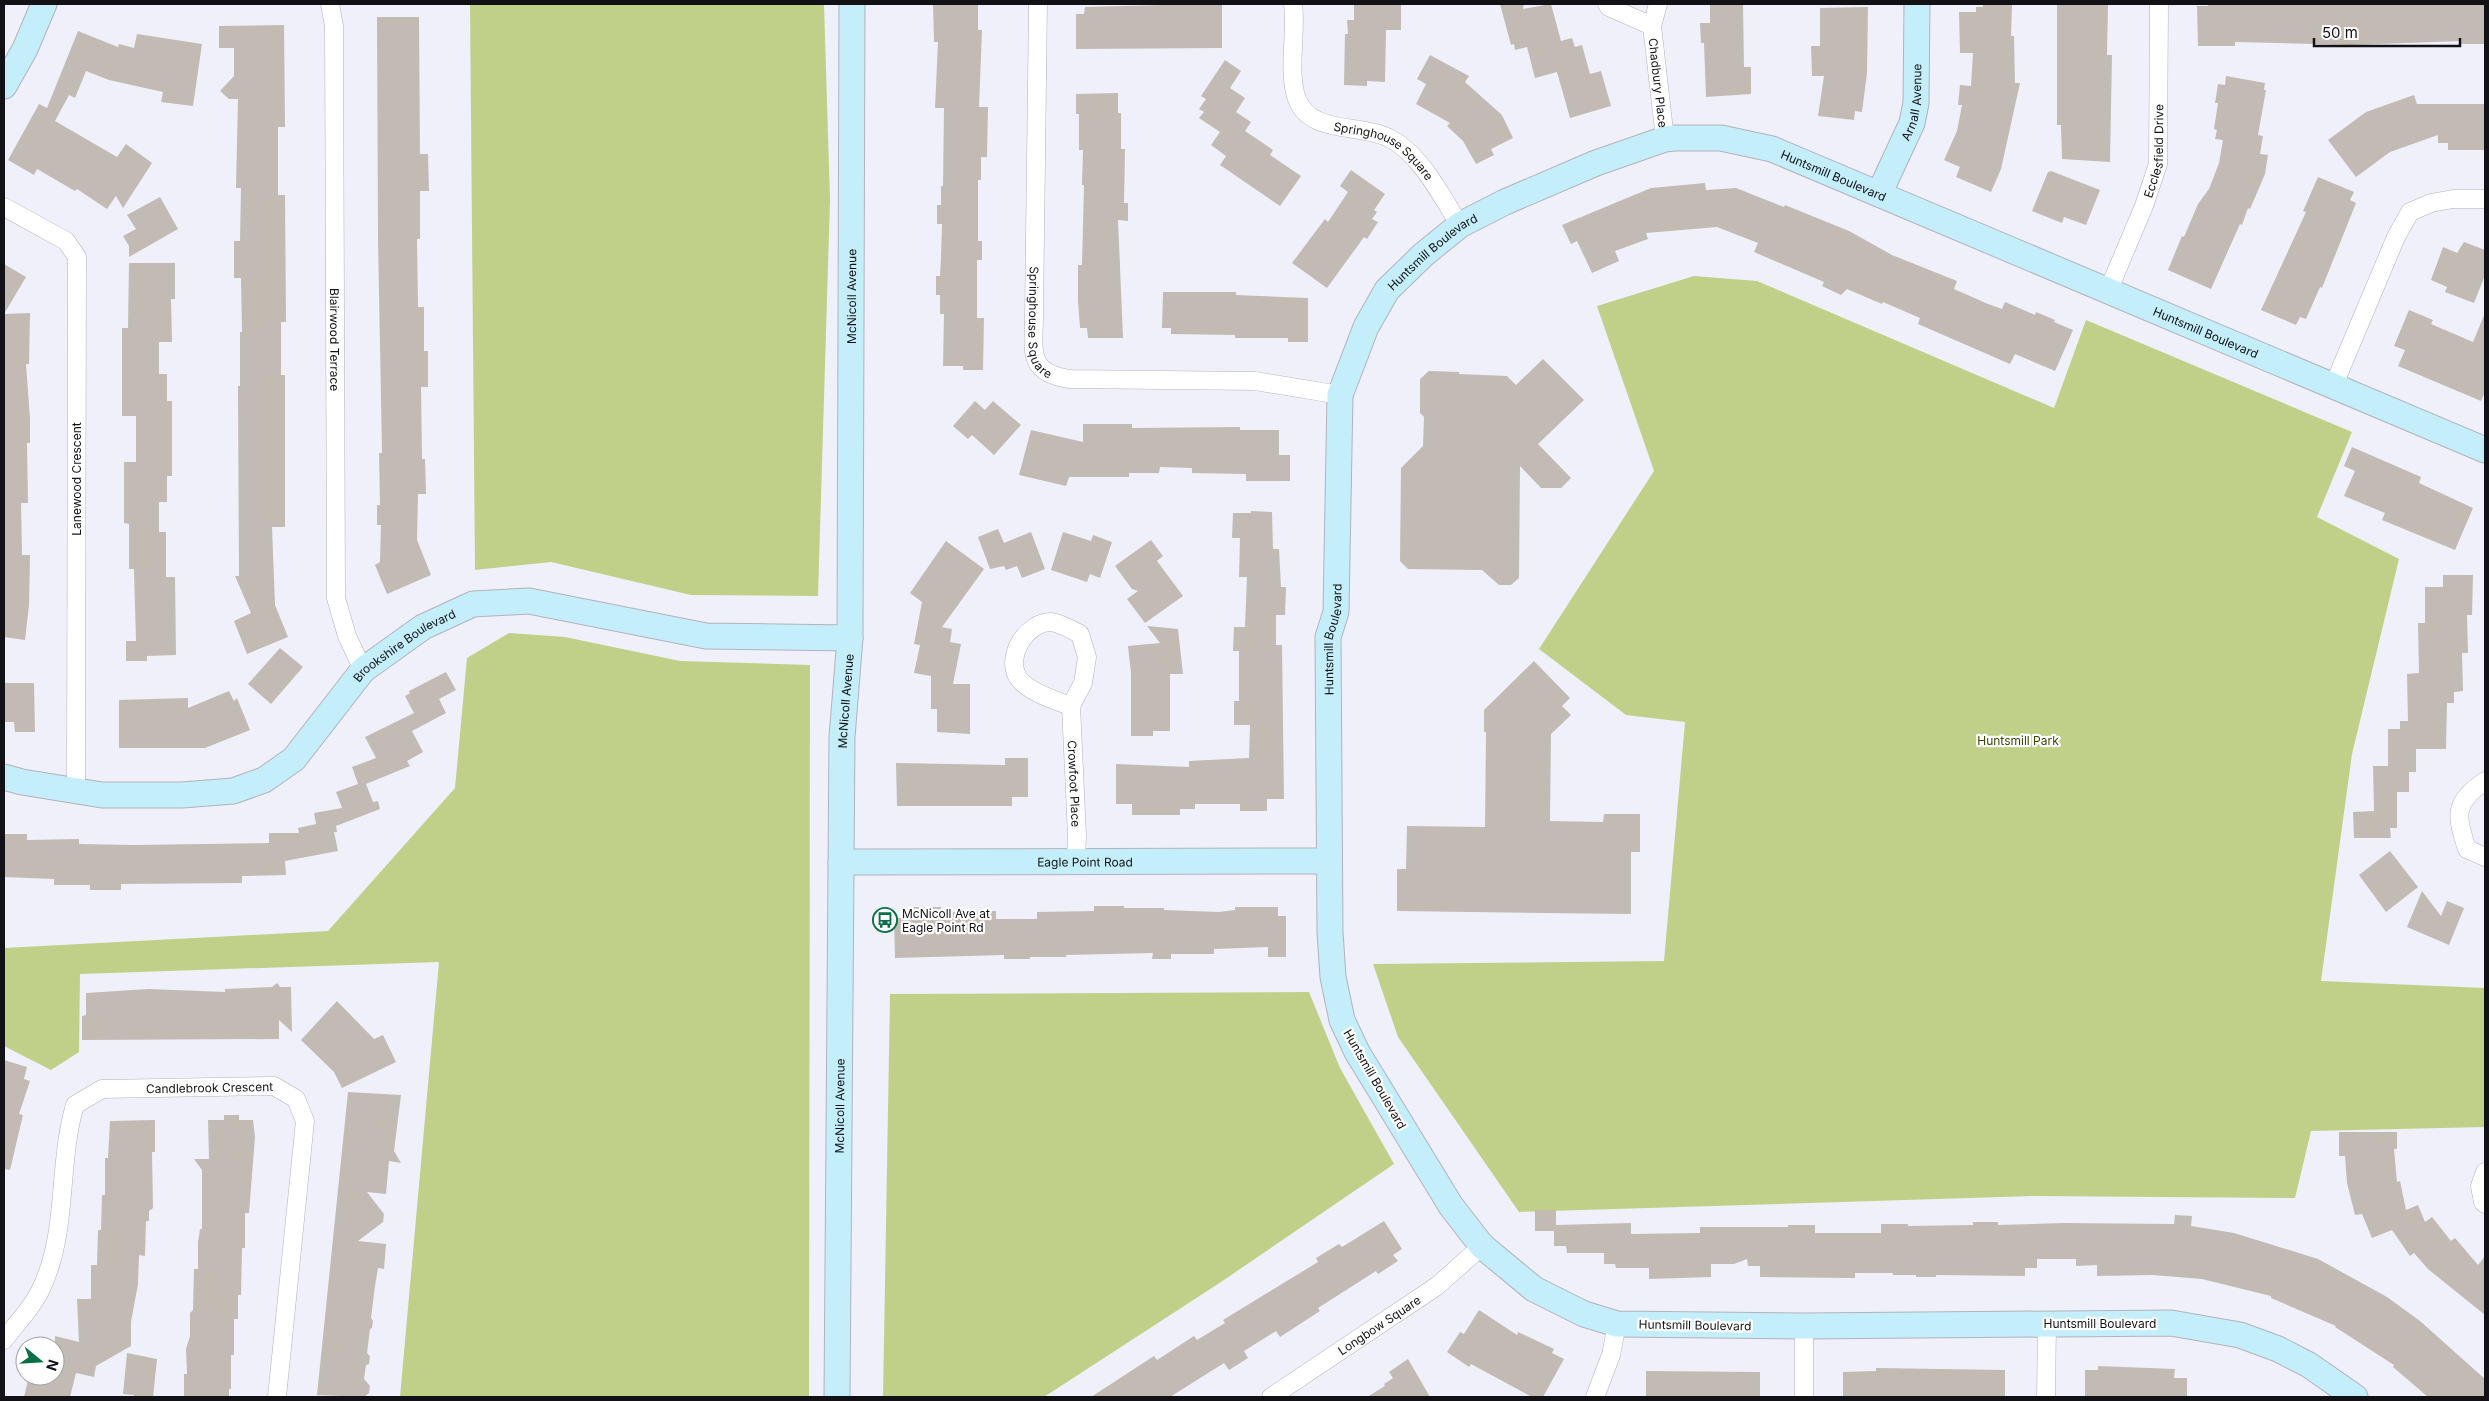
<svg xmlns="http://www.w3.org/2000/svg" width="2489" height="1401" font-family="Inter,sans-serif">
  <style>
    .green { fill: #c0d089 }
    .building { fill: #c2bbb4 }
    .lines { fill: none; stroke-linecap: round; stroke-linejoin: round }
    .street-casing { stroke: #b2b2bb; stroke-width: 19 }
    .secondary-casing { stroke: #b2b2bb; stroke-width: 27 }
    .street { stroke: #fff; stroke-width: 18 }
    .secondary { stroke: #c4effa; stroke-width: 25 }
    .labels { text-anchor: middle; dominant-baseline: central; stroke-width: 4.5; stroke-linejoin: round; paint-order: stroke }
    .street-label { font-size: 12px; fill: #121216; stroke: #fff }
    .park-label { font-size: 12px; fill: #3c4602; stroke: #fff }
    .poi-label { font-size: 12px; fill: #121216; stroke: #fff; text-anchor: start }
  </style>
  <rect width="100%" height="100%" fill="#f0f0fa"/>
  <g class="green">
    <polygon points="470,4 824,4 830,200 818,596 691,595 551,562 475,570"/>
    <polygon points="1694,276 1757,281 2054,408 2086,320 2352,432 2317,517 2399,559 2352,754 2321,981 2485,988 2485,1127 2311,1131 2295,1198 2033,1196 1519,1212 1398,1037 1373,964 1664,961 1685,722 1626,715 1539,649 1654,471 1597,306"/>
    <polygon points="509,633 565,637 680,661 810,665 809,1397 400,1397 439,962 80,974 79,1052 51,1070 4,1046 4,948 328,931 455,788 467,658"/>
    <polygon points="1309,992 1340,1068 1394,1164 1221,1282 1044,1397 883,1397 890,994"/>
  </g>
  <g class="building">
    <polygon points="933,4 978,4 978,30 982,30 979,107 988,107 987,157 981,157 981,180 978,180 978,241 982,241 982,260 977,260 977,318 984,318 983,370 963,370 963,366 943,366 944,314 940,314 940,295 936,295 936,276 940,276 941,258 942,224 937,224 937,205 941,205 941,186 943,186 944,108 935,108 938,42 934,42"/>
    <polygon points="1201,4 1222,4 1222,48 1076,49 1076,14 1084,14 1085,7"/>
    <polygon points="1354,4 1401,4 1401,30 1386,30 1385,82 1367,81 1367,86 1344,85 1345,34 1348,34 1347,20 1354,20"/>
    <polygon points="1500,4 1524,4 1523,9 1551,4 1561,41 1572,38 1575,47 1582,45 1590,74 1601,71 1611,106 1570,118 1557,72 1535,78 1527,47 1515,50 1514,44 1511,45"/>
    <polygon points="1710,4 1743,4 1744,67 1751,67 1751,94 1706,97 1704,43 1701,43 1700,23 1710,23"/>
    <polygon points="1983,4 2012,4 2011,36 2014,36 2015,83 2020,83 2001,169 1991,192 1956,177 1960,167 1944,160 1957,131 1962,105 1958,105 1960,85 1971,86 1973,53 1960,53 1959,12 1976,12 1976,7 1983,7"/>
    <polygon points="2108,4 2107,55 2112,55 2110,162 2062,159 2061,125 2057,125 2057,5"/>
    <polygon points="2207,4 2485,4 2485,44 2461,44 2461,41 2351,45 2235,42 2235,46 2198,46 2197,6 2208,6"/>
    <polygon points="1868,7 1867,73 1862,112 1855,111 1854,120 1818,116 1824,76 1812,76 1811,46 1820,46 1820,8"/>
    <polygon points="377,17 419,17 420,154 428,154 429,191 420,191 420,239 417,239 418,307 424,307 424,351 428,351 428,387 421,387 422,459 425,459 426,494 418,494 417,540 431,575 387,594 375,565 380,562 381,525 377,525 377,505 380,505 379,453 382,453 378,239"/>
    <polygon points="284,25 285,127 278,127 278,195 285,195 286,322 281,322 281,375 285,375 285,527 272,527 275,605 288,637 247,654 234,621 251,613 235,576 239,576 238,386 240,386 240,332 242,332 241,278 234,278 234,241 240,241 241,188 236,188 238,99 229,99 220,91 234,76 234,48 219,48 219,26"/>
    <polygon points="78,31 118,47 119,44 134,48 137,34 202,44 193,106 161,102 163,92 109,80 86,71 75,98 69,95 55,121 117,157 126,144 152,163 123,208 116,196 107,209 77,189 75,191 37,169 34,175 8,160 39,104 47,108"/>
    <polygon points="1430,55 1469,76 1465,82 1502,115 1513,138 1491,149 1494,155 1476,164 1463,141 1447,126 1450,123 1416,104 1426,84 1417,79"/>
    <polygon points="1225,60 1241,71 1230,88 1245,98 1236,112 1251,122 1245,131 1273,150 1270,155 1301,176 1280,206 1220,165 1226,156 1211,145 1220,132 1199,118 1204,112 1199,109 1206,99 1201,96"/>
    <polygon points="2226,76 2265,83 2264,90 2266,90 2258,135 2263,136 2260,154 2268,155 2265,174 2250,209 2248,208 2242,225 2240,224 2211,289 2168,270 2182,236 2184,237 2198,204 2209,189 2219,163 2223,140 2215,139 2217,130 2214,129 2218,103 2215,103 2218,84 2225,85"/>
    <polygon points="1118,93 1118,113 1121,113 1121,149 1125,149 1124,203 1128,203 1128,221 1118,220 1123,338 1088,338 1087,328 1080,328 1078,301 1078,265 1082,265 1084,185 1082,185 1083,150 1079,150 1079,114 1076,114 1076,94"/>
    <polygon points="2414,95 2417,104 2485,104 2485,150 2448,150 2448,143 2438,143 2438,135 2390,152 2356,177 2328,140 2366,112"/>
    <polygon points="1351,170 1385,194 1374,210 1377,212 1372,219 1378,222 1367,239 1364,237 1327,288 1292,263 1325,219 1328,222 1348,192 1340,186"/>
    <polygon points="2051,171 2100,190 2086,225 2064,217 2062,223 2032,211 2048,172"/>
    <polygon points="2318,177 2354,192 2350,200 2356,203 2322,288 2320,287 2306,319 2300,317 2296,325 2261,310 2306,212 2303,211"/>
    <polygon points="1705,183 1706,190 1736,188 1784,207 1785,205 1849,231 1892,255 1957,281 1954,289 1988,304 2002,309 2005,302 2035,315 2036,312 2055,320 2054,322 2073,330 2055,371 2015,354 2010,364 1918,324 1920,318 1883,302 1882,304 1847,289 1841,295 1822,286 1824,282 1754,252 1758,243 1717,227 1646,233 1648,239 1615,251 1619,261 1592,273 1577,241 1571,244 1562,225 1651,188"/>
    <polygon points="160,197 178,229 129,257 129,246 123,236 136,229 127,215"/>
    <polygon points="2464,242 2485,250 2485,275 2474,303 2445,292 2447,287 2431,280 2443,247 2457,253"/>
    <polygon points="129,263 175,263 175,299 171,299 172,342 159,342 159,374 167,374 167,401 172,401 172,476 167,476 167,502 159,502 159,532 166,532 166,577 175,577 176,655 147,656 147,661 126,661 126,641 136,641 134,569 129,569 129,524 124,523 124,462 136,462 136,416 122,416 122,328 128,328"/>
    <polygon points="4,264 26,277 4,314 30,313 29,364 26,364 30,419 30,443 27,443 28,503 21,503 22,555 30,555 29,605 25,640 4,637"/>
    <polygon points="1163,292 1236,292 1236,295 1308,298 1308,342 1288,342 1288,338 1235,338 1235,335 1171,334 1171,328 1162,328"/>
    <polygon points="2409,310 2433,320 2431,324 2473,342 2485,313 2485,392 2481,401 2398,366 2405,350 2394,346"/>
    <polygon points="1543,359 1584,400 1538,444 1571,478 1561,488 1541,488 1520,466 1519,578 1511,585 1499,585 1482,570 1408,569 1400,561 1401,468 1423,446 1424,417 1420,413 1420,379 1429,371 1459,372 1459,374 1507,376 1516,385"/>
    <polygon points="975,401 985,410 993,401 1021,425 994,455 972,435 968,439 953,426"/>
    <polygon points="1083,424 1132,424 1132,428 1240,427 1240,430 1279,430 1279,455 1290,455 1290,481 1246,481 1246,474 1192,473 1192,468 1160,467 1159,473 1129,473 1129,477 1069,477 1066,486 1019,475 1031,430 1083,442"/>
    <polygon points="2352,447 2421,477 2419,483 2473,508 2455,550 2382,520 2385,513 2344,496 2355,471 2344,466"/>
    <polygon points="1251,511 1272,512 1273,549 1279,549 1281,587 1286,587 1285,615 1276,615 1276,645 1282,645 1284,799 1267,799 1267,811 1240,811 1240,804 1195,804 1195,809 1180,809 1180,815 1132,815 1132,804 1116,804 1116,764 1189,767 1189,761 1249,758 1250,725 1234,725 1234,701 1239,701 1239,651 1233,651 1234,627 1245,627 1247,577 1239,577 1240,538 1232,538 1233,513 1251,513"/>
    <polygon points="998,529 1004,543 1031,532 1045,569 1022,578 1017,566 1006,570 1004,566 990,569 978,537"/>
    <polygon points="1063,532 1091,541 1093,535 1112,542 1100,578 1090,574 1087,582 1051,570"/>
    <polygon points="1151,540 1163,556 1157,561 1183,596 1145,623 1127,599 1138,591 1132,589 1115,566"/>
    <polygon points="946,541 984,569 942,627 952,629 950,642 961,644 953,684 970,684 970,734 937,732 937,709 931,709 931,676 914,673 920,645 914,644 922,602 910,593"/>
    <polygon points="2443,575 2473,575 2472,615 2467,615 2468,653 2462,653 2463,691 2454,692 2454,703 2447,703 2446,749 2416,749 2416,772 2409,772 2409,792 2397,792 2397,828 2390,828 2391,838 2354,838 2353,812 2374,811 2373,766 2388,766 2388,729 2400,729 2400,721 2408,721 2407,674 2419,673 2418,623 2425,623 2425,587 2443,587"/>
    <polygon points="1147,626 1178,629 1183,674 1170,674 1170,731 1153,731 1153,736 1131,736 1131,673 1128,646 1160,643"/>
    <polygon points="280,648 303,667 271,704 248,684"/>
    <polygon points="1534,661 1570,698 1562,706 1571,715 1551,734 1550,821 1603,822 1604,814 1640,814 1640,852 1631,852 1631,914 1397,911 1397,869 1406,869 1407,826 1485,827 1486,732 1484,732 1484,710"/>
    <polygon points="446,672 456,690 439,699 446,713 412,731 423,752 407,761 410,766 366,784 373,802 378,801 380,809 336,826 337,832 334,832 338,851 285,861 286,875 242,876 242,883 121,884 121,890 90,890 90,885 54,885 54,879 4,877 4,834 27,834 27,840 79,839 79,844 134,845 269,843 269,833 299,833 298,828 316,824 314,813 342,808 336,792 358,784 352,767 376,758 365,737 414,713 405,696 410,693 409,691"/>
    <polygon points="5,683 34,683 35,732 15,732 14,722 5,722"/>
    <polygon points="229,691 234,701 237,698 250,730 205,748 119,748 119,700 188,698 188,708"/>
    <polygon points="1005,758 1028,758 1028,797 1012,797 1012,806 897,806 896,763 1005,765"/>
    <polygon points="2390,851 2418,887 2386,912 2359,875"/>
    <polygon points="2422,891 2441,916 2447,901 2464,908 2449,945 2407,927"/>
    <polygon points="1094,906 1124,906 1124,908 1164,908 1164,910 1219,912 1235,910 1235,907 1278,907 1278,916 1286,916 1286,957 1268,957 1268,947 1214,949 1214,954 1171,954 1171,959 1152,959 1153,953 1066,955 1066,957 1030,957 1030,959 1004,959 1004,955 895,958 894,918 911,918 911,907 941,907 941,912 996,911 996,919 1037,919 1037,912 1094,911"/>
    <polygon points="277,983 280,987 291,987 292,1032 279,1020 279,1039 82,1040 82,1016 86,1015 86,993 149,989 225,992 225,989 272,987"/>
    <polygon points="337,1001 374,1039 383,1035 396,1062 342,1088 334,1072 301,1040"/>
    <polygon points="4,1060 27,1067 24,1079 30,1081 19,1114 23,1115 10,1170 4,1169"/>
    <polygon points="348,1092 401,1095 394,1151 401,1163 389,1161 386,1194 367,1192 384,1214 383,1222 358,1241 386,1244 384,1269 378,1268 375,1286 371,1318 373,1321 372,1328 370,1329 367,1353 370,1356 369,1364 366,1365 364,1379 370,1386 369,1393 364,1397 317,1395"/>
    <polygon points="224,1115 239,1115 239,1120 253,1120 255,1137 249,1213 245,1213 245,1248 242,1248 241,1295 238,1295 238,1319 234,1319 234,1355 231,1355 231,1389 229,1389 229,1397 184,1397 184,1374 187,1374 186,1349 190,1336 190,1313 193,1310 194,1269 198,1269 198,1242 200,1229 202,1229 202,1170 194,1159 209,1159 208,1120 224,1120"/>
    <polygon points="155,1120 155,1152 152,1152 153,1208 149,1211 149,1221 146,1221 145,1256 139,1255 138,1284 131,1322 131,1346 96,1366 94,1377 76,1373 70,1397 24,1397 29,1376 55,1376 55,1336 79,1342 77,1299 91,1299 91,1265 97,1265 98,1230 101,1230 102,1195 105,1195 105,1158 108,1158 110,1121"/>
    <polygon points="2339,1132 2397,1132 2397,1149 2394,1149 2397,1182 2400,1181 2406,1210 2418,1205 2425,1222 2432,1217 2451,1241 2455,1238 2478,1265 2485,1256 2485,1315 2428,1269 2414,1253 2410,1256 2392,1230 2372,1238 2362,1214 2355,1215 2347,1183 2345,1156 2339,1156"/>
    <polygon points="1535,1210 1556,1210 1556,1225 1631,1223 1631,1234 1700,1233 1700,1227 1788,1227 1788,1225 1815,1225 1815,1233 1881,1233 1881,1224 1908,1224 1908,1226 1973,1225 1973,1222 1998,1222 1998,1225 2063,1223 2174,1224 2175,1215 2192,1216 2191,1226 2234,1233 2318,1259 2387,1297 2420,1321 2485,1379 2485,1397 2428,1397 2393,1367 2394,1365 2335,1327 2336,1326 2271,1298 2271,1296 2202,1279 2153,1275 2097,1276 2097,1265 2076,1266 2076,1259 2037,1259 2037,1268 2025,1268 2025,1276 1936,1275 1936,1277 1916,1277 1916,1275 1893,1275 1893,1273 1855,1273 1855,1278 1760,1277 1760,1266 1748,1266 1747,1259 1734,1264 1711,1264 1711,1277 1649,1279 1649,1268 1616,1268 1615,1264 1604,1264 1604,1253 1567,1253 1566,1246 1554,1246 1554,1231 1535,1231"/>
    <polygon points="1384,1221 1402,1249 1393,1255 1398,1261 1378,1274 1376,1271 1318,1308 1320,1311 1280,1337 1276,1331 1244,1351 1248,1358 1229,1370 1224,1363 1170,1397 1091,1397 1154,1356 1157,1360 1194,1336 1197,1340 1225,1323 1223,1320 1318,1262 1316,1258 1339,1244 1342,1247"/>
    <polygon points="1479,1310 1517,1335 1518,1332 1554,1349 1552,1353 1564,1359 1543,1397 1532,1397 1471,1364 1469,1367 1447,1352 1460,1332 1464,1334"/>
    <polygon points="127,1353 157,1359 153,1397 134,1397 134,1395 123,1394"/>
    <polygon points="1408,1359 1430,1397 1367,1397 1385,1386 1384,1384 1393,1378 1389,1372"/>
    <polygon points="2098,1366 2175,1369 2174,1378 2187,1378 2187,1397 2085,1397 2085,1370 2098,1370"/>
    <polygon points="1876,1368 2005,1370 2005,1397 1843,1397 1843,1372 1876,1371"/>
    <polygon points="1646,1371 1760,1372 1760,1397 1646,1397"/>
  </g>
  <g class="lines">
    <defs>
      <g id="street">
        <path id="s1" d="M330 4 334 26 336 598 347 636 363 670"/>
        <path id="s2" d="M1038 4 1034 315C1034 350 1026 373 1070 379L1255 381 1340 395"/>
        <path id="s3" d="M1293 4C1297 33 1287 72 1297 99 1310 135 1362 123 1391 139 1422 156 1441 196 1460 225"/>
        <polyline points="1607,4 1609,7 1652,26"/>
        <path id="s4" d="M1658 4 1652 26 1665 139"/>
        <polyline points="4,207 66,241 77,257 76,792"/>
        <path id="s5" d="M2108 291 2144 206 2158 164 2159 4"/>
        <polyline points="2333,387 2396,237 2410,212 2431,203 2453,199 2485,199"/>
        <path id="s6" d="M1071 706C1056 701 1029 692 1019 679 1004 658 1026 622 1051 622 1060 623 1072 630 1080 634L1087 657 1083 683 1071 706 1077 835 1076 861"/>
        <path d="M2485 781C2453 803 2456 815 2467 849L2485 857"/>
        <polyline points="2485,1172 2480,1186 2483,1202 2485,1204"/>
        <polyline points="1804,1326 1804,1397"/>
        <path id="s7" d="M4 1340C15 1325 32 1308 40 1291 69 1233 57 1165 75 1105L102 1089 274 1086 296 1099 305 1121 277 1397"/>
        <path id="s8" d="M1271 1397 1437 1286 1482 1246"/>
        <polyline points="1595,1397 1611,1355 1617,1324"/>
        <polyline points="2046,1397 2047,1323"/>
      </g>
      <g id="secondary">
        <polyline points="4,86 25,49 44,4"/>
        <path id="s9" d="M1879 194 1912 123 1916 103 1917 4"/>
        <path id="s10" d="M4 777 22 782 102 795H182L233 791 264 780 294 759 363 670 423 627 473 604 529 601 706 636 850 638"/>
        <path id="s11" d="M841 862 1329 861"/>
        <path id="s12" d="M837 1397 842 737 850 638 852 4"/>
        <path id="s13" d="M2355 1397 2309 1365 2278 1349 2240 1335 2171 1323 1804 1326 1617 1324 1584 1314 1534 1289 1482 1246 1451 1206 1357 1052 1342 1020 1333 977 1330 932 1328 637 1336 612 1340 395 1366 327 1387 290 1423 255 1460 225 1505 202 1596 163 1665 139 1674 138H1721L1772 149 2485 450"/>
      </g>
    </defs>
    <use href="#street" class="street-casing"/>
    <use href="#secondary" class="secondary-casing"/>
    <use href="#street" class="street"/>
    <use href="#secondary" class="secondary"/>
  </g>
  <defs>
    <symbol id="bus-ring" viewBox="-11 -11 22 22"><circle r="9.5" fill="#fff" stroke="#0c7046" stroke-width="1.5"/><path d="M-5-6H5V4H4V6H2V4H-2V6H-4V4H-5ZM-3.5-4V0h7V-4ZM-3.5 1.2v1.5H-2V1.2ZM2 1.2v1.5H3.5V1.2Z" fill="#0c7046"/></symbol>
  </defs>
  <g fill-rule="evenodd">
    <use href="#bus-ring" x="871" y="906" width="28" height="28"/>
  </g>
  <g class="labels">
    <g class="street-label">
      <text stroke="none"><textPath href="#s4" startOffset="80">Chadbury Place</textPath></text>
      <text stroke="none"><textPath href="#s9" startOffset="99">Arnall Avenue</textPath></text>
      <text stroke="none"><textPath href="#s5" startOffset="149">Ecclesfield Drive</textPath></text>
      <text stroke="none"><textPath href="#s3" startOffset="201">Springhouse Square</textPath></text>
      <text stroke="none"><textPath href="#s13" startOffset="2418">Huntsmill Boulevard</textPath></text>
      <text stroke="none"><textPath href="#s13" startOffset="1982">Huntsmill Boulevard</textPath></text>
      <text stroke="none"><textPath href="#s12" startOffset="1101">McNicoll Avenue</textPath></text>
      <text stroke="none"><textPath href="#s2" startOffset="320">Springhouse Square</textPath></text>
      <text stroke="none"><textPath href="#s13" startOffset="2822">Huntsmill Boulevard</textPath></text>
      <text stroke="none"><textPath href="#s1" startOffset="336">Blairwood Terrace</textPath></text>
      <text transform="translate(76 479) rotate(-90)">Lanewood Crescent</text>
      <text stroke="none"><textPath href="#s13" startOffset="1562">Huntsmill Boulevard</textPath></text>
      <text stroke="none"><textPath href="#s10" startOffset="461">Brookshire Boulevard</textPath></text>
      <text stroke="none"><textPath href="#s12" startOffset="696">McNicoll Avenue</textPath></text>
      <text stroke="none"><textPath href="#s6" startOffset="322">Crowfoot Place</textPath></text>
      <text stroke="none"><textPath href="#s11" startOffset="244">Eagle Point Road</textPath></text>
      <text transform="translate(1375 1079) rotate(60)">Huntsmill Boulevard</text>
      <text stroke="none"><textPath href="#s7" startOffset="390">Candlebrook Crescent</textPath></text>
      <text stroke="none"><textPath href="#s12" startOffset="291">McNicoll Avenue</textPath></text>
      <text x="2100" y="1323">Huntsmill Boulevard</text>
      <text stroke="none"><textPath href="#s8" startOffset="130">Longbow Square</textPath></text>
      <text transform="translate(1695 1325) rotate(1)">Huntsmill Boulevard</text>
    </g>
    <g class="park-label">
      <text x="2018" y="740">Huntsmill Park</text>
    </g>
    <g class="poi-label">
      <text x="902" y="913">McNicoll Ave at<tspan x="902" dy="14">Eagle Point Rd</tspan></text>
    </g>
  </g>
  <rect width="2489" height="1401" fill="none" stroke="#121216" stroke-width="10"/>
  <g transform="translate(40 1361) rotate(108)"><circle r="24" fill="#ffffff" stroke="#a0a0a2"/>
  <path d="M0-4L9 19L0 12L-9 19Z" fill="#0c7046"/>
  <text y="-8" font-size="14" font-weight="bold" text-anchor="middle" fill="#121216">N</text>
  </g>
  <path d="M2314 38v8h146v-8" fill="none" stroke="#121216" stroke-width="2.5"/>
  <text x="2322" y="38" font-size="15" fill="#121216" stroke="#ffffff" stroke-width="4" paint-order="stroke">50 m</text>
</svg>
